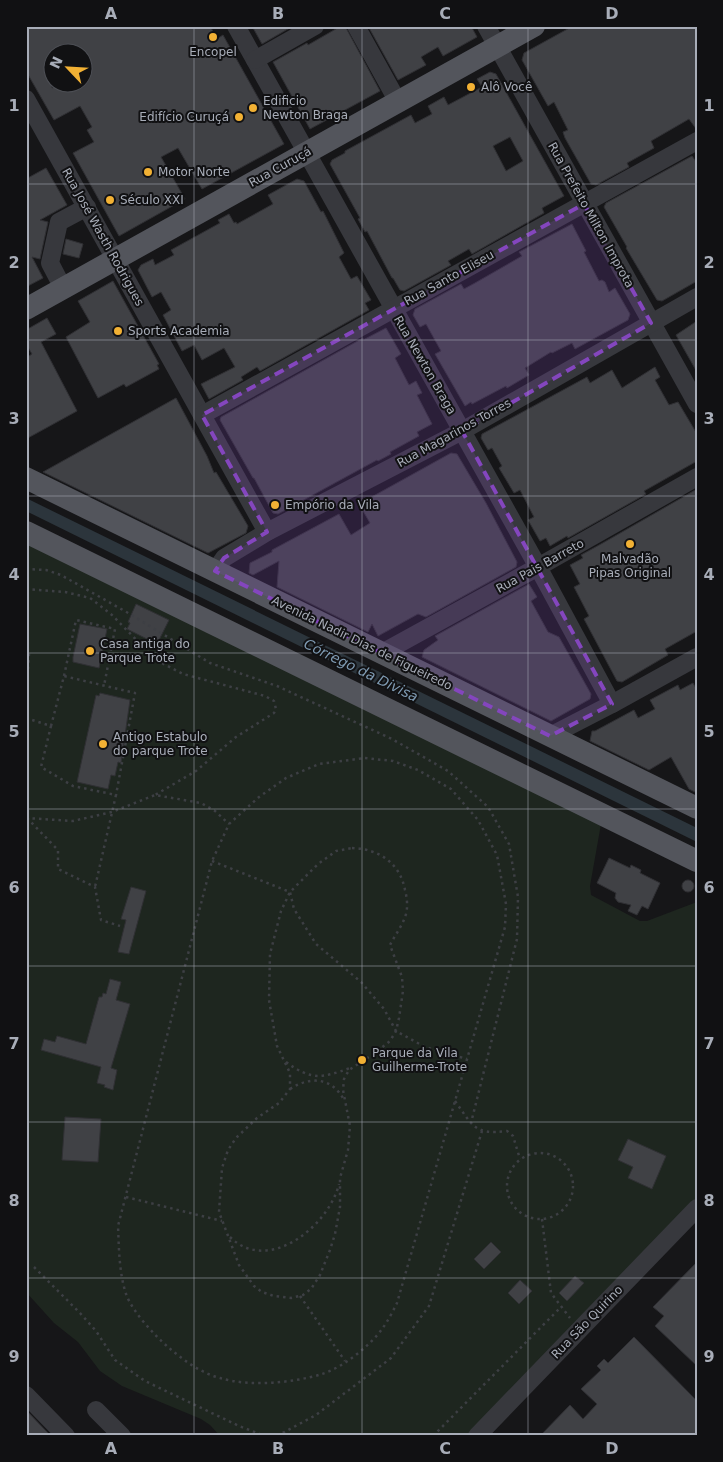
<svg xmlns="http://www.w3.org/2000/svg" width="723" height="1462" font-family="'DejaVu Sans',sans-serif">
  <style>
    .green { fill: #1e261f }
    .water { fill: #2c353c }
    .building { fill: #404145; stroke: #303034; fill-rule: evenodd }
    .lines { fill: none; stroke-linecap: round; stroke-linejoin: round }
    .path { stroke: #3d3f44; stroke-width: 2.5; stroke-dasharray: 2.5 4; stroke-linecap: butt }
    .minor { stroke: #37383d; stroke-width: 18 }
    .major { stroke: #53555c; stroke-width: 22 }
    .marked { fill: #8446be; fill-opacity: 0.2; stroke: #8446be; stroke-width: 4; stroke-dasharray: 10 6; stroke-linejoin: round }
    .grid { fill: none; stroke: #a8adb8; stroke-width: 1; stroke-opacity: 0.55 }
    .poi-dot { fill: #f2b134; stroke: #111113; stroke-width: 2 }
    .labels { text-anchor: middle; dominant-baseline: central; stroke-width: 4; stroke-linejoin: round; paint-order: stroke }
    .poi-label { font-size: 12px; fill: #a8adb8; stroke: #111113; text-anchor: start }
    .street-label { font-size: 12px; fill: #a8adb8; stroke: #111113 }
    .water-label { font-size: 14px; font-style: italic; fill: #7f9bb3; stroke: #111113 }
    .neatline { fill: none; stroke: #a8adb8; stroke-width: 2 }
    .grid-label { font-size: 16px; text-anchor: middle; font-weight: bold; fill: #a8adb8 }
  </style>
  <rect width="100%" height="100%" fill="#161618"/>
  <polygon class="green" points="26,541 601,824 590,886 591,895 640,921 647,921 697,902 697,1199 468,1436 220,1436 210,1425 201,1419 122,1386 100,1371 78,1342 54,1323 26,1292"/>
  <polygon class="water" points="26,498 697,828 697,842 26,511"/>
  <g class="building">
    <path d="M26 26H210L217 39 223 35 284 144 202 189 178 148 161 157 185 199 119 236 73 153 94 142 87 130 92 127 80 106 54 120 26 71ZM52 52H82V82H77L65 89 62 83 52 88Z"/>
    <polygon points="252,26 293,26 262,44"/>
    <polygon points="341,26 345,26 380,91 310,129 273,62 307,43 308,45"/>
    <polygon points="368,26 471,26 477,37 443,56 438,47 421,57 426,65 398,80"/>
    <polygon points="573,26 697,26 697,130 689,119 651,141 654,148 627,163 629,167 596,185 591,184 565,138 563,132 568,130 554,102 548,106 522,60 524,53"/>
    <path d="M490 72 496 74 564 196 542 208 544 213 472 254 469 249 448 261 451 265 404 291 400 290 393 278H392L367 231 365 232 358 219 360 218 330 164 332 160 345 153V151L411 115 415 123 432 114 428 106 444 97 448 105 482 87 477 79ZM510 137 523 161 506 171 493 146Z"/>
    <polygon points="692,156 697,163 697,281 662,301 657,300 626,248 627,247 604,207 606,203"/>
    <polygon points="46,168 67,205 40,220 48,222 40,259 32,257 43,278 26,287 26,179"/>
    <polygon points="297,179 304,181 321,212 323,211 344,253 339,257 351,279 357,276 371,300 365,303 369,310 260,371 257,367 241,377 243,380 209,399 201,384 235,367 224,348 202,360 194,345 182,351 163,315 171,310 161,292 152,297 138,270 141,265 153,259 155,265 174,255 171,250 220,223 218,220 229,214 234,223 236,222 237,224 273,204 268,195"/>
    <polygon points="572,224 586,251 584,252 599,281 602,280 605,282 609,292 615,288 630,314 628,320 575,349 572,343 552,353 551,352 525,368 529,375 507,388 506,386 472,404 471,402 465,406 435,354 441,351 426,324 420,327 413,315 415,309 461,284 464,289 475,283 522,256 519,252"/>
    <polygon points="66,239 83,244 79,258 63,254"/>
    <polygon points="113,281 159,364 157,365 159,369 126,387 124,384 98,398 66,337 90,322 78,301"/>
    <polygon points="47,318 56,334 41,342 77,411 26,439 26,358 32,354 26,344 26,330"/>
    <polygon points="697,321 697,372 676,335"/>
    <polygon points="386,328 401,354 395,358 409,385 416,381 422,393 417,395 432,424 417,432 419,436 390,452 391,454 378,461 377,460 278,514 273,513 254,478 253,478 220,420 221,417 363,338 363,340"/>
    <polygon points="655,367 660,377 655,380 669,405 678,402 697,434 697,461 644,491 646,494 568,538 567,536 550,546 546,538 540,541 528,520 534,517 520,490 514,493 499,468 502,466 492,448 488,450 481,438 482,434 587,377 590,383 612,370 622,388"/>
    <polygon points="176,398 207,456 214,473 216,472 248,526 246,533 208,553 43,472"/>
    <polygon points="451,453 457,454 486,503 517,562 516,567 426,617 418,614 378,636 372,624 368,632 277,587 279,561 253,575 249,573 250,563 272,552 272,550 339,514 351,535 370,523 359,504"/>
    <polygon points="697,489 697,631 665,649 668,655 622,682 617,681 584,619 589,616 574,587 580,584 570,565 583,558 581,555 601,544"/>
    <polygon points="529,584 537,597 531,601 548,632 559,637 591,694 590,699 551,721 422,657 424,650 438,640 435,636"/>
    <polygon points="136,604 169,620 157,644 127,629 130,623 128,622"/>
    <polygon points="80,624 107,629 99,668 73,662 73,657"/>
    <polygon points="693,683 697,690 697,793 689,789 671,757 649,770 590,741 592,731 595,731 634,710 638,718 655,709 650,700 678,685 680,690"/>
    <polygon points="100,693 130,700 121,763 118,762 115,776 111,775 108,789 77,782 96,695 99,696"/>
    <polygon points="609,858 630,868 631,865 641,870 640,873 660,883 648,909 642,906 637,915 628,911 631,905 618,902 615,898 616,893 597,883"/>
    <circle cx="688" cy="886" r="6"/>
    <polygon points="131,887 146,891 129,954 118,952 126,920 121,919"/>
    <polygon points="110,979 121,982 116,1000 130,1004 111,1068 117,1070 113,1090 104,1087 105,1085 97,1083 101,1067 41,1050 44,1039 55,1042 57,1036 86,1044 99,997 102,997 103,993 106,994"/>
    <polygon points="65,1117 101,1119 98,1162 62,1160"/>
    <polygon points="628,1139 666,1156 652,1189 628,1178 633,1167 618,1160"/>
    <polygon points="491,1242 501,1252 484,1269 474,1259"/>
    <polygon points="697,1262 697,1366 655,1326 664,1316 653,1307"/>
    <polygon points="575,1276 584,1283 567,1301 559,1293"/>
    <polygon points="520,1280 532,1291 519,1304 508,1293"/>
    <polygon points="634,1337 697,1401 697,1436 540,1436 570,1405 583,1419 597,1404 581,1389 601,1370 597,1366 604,1359 608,1363"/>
    <polygon points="26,1410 48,1433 44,1436 26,1436"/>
  </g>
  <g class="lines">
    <g class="path">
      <polyline points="26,569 46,570 61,575 130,614 210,663 277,686 392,739 448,771 488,807 509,844 518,897 517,939 471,1123"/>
      <polyline points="26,589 65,592 90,598 112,615 156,660 183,674 265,696 274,701 276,709 274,713 236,737 196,771 155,795"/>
      <polyline points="26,641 29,654 26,697"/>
      <polyline points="64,676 76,620 115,629 104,686"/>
      <polyline points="26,718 51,726 41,767 73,786 116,795 95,887"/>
      <polyline points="51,726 64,676 135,693 116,795"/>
      <path d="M365 758 393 761 418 770 451 789 478 820 497 855 506 904 505 927 397 1303C393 1311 388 1321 382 1329 370 1346 342 1368 322 1374 293 1383 249 1387 220 1378 201 1373 183 1360 168 1347 154 1335 132 1311 126 1294 119 1272 119 1249 118 1226L212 861 229 824 259 797 286 778 319 764Z"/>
      <polyline points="26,818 73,821 112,812 155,795 201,803 215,811 229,824"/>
      <polyline points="27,818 58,850 58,869 95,887 101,920 120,926"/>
      <path d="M352 848C379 849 400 863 405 890 407 898 408 906 406 914 403 925 395 935 390 945L402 977 403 991 399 1018 396 1031 390 1041 375 1053 349 1070 344 1079 343 1090 350 1126 348 1150 340 1178V1207L335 1234 330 1250 320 1275 311 1289 303 1295 291 1298 274 1296 262 1292 254 1286 239 1265 219 1212 222 1168 228 1150 236 1138 257 1118 279 1103 290 1089V1073L277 1046 269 1000 270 954 281 911 290 892 318 864 336 851Z"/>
      <polyline points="212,861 290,892 294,909 316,944 361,982 384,1009 396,1031 425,1047 467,1059"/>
      <path d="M286 1062C312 1081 322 1078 350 1068"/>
      <path d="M290 1089C310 1076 332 1077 344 1100"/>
      <path d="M455 1101C473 1126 474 1135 507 1131L513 1136 520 1159"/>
      <circle cx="540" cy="1186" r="33"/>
      <polyline points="126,1197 222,1221"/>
      <polyline points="542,1219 551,1293 570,1318"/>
      <path d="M230 1237C268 1275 329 1226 339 1184"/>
      <polyline points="34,1267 80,1313 96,1331 115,1360 145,1381 239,1426 265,1436"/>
      <polyline points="300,1296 345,1361"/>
      <polyline points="277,1436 316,1415 391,1358 429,1306 482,1131"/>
      <polyline points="433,1436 561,1307"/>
    </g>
    <g class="minor">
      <polyline points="236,26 538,567 612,704"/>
      <polyline points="356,26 398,102"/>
      <polyline points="486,26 697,404"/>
      <polyline points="255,60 315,26"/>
      <polyline points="26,99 267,532"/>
      <polyline points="63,288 50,263 59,222 87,207"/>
      <polyline points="202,415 697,141"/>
      <polyline points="215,571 224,558 267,532 462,431 697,297"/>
      <polyline points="382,653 538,567 697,477"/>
      <polyline points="550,736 612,704 697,657"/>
      <polyline points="26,1395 66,1436"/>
      <polyline points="96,1410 122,1436"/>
      <polyline points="477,1436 697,1208"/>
    </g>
    <g class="major">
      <polyline points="26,309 534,26"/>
      <polyline points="26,478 697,808"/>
      <polyline points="26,532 697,861"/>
    </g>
  </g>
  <path class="marked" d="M584 204 651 323 462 431 612 704 550 736 215 571 224 558 267 532 202 415Z"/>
  <path class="grid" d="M194 26V1436M362 26V1436M528 26V1436M26 184H697M26 340H697M26 496H697M26 653H697M26 809H697M26 966H697M26 1122H697M26 1278H697"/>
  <g class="poi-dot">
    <circle cx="213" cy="37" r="5"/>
    <circle cx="471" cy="87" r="5"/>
    <circle cx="253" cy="108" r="5"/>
    <circle cx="239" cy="117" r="5"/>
    <circle cx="148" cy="172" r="5"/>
    <circle cx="110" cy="200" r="5"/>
    <circle cx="118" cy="331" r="5"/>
    <circle cx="275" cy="505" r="5"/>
    <circle cx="630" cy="544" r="5"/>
    <circle cx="90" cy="651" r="5"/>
    <circle cx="103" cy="744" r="5"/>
    <circle cx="362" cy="1060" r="5"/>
  </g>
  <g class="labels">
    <g class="poi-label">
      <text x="213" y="52" text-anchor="middle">Encopel</text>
      <text x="481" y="87">Alô Você</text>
      <text x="263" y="101">Edificio<tspan x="263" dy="14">Newton Braga</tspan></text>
      <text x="229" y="117" text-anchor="end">Edifício Curuçá</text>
      <text x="158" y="172">Motor Norte</text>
      <text x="120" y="200">Século XXI</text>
      <text x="128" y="331">Sports Academia</text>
      <text x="285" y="505">Empório da Vila</text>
      <text x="630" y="559" text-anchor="middle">Malvadão<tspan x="630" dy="14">Pipas Original</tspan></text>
      <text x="100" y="644">Casa antiga do<tspan x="100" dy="14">Parque Trote</tspan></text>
      <text x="113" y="737">Antigo Estabulo<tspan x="113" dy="14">do parque Trote</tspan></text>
      <text x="372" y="1053">Parque da Vila<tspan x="372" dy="14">Guilherme-Trote</tspan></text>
    </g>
    <g class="street-label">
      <text transform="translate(280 167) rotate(-29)">Rua Curuçá</text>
      <text transform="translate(591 215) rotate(61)">Rua Prefeito Milton Improta</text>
      <text transform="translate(103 237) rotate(61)">Rua José Wasth Rodrigues</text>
      <text transform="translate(449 278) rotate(-29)">Rua Santo Eliseu</text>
      <text transform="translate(425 365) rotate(60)">Rua Newton Braga</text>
      <text transform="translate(454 433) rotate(-29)">Rua Magarinos Torres</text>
      <text transform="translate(540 566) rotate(-29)">Rua Pais Barreto</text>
      <text transform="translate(362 643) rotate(26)">Avenida Nadir Dias de Figueiredo</text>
      <text transform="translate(587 1322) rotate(-46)">Rua São Quirino</text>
    </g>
    <g class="water-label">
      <text transform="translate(361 670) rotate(26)">Córrego da Divisa</text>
    </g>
  </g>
  <rect width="723" height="1462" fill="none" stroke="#111113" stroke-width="55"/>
  <g transform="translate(68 68) rotate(295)"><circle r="24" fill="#111113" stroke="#4d4f55"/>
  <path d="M0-4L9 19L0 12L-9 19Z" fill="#f2b134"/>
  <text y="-8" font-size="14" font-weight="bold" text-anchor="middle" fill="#a8adb8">N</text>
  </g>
  <rect x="28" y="28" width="668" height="1406" class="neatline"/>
  <g class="grid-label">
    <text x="111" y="19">A</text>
    <text x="278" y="19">B</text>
    <text x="445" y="19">C</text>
    <text x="612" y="19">D</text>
    <text x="14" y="111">1</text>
    <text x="709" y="111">1</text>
    <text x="14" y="268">2</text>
    <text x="709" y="268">2</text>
    <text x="14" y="424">3</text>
    <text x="709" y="424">3</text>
    <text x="14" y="580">4</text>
    <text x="709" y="580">4</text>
    <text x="14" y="737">5</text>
    <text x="709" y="737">5</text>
    <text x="14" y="893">6</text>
    <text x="709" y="893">6</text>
    <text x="14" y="1049">7</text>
    <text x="709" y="1049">7</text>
    <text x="14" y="1206">8</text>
    <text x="709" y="1206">8</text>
    <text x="14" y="1362">9</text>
    <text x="709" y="1362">9</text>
    <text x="111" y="1454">A</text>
    <text x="278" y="1454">B</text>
    <text x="445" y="1454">C</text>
    <text x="612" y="1454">D</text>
  </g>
</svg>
